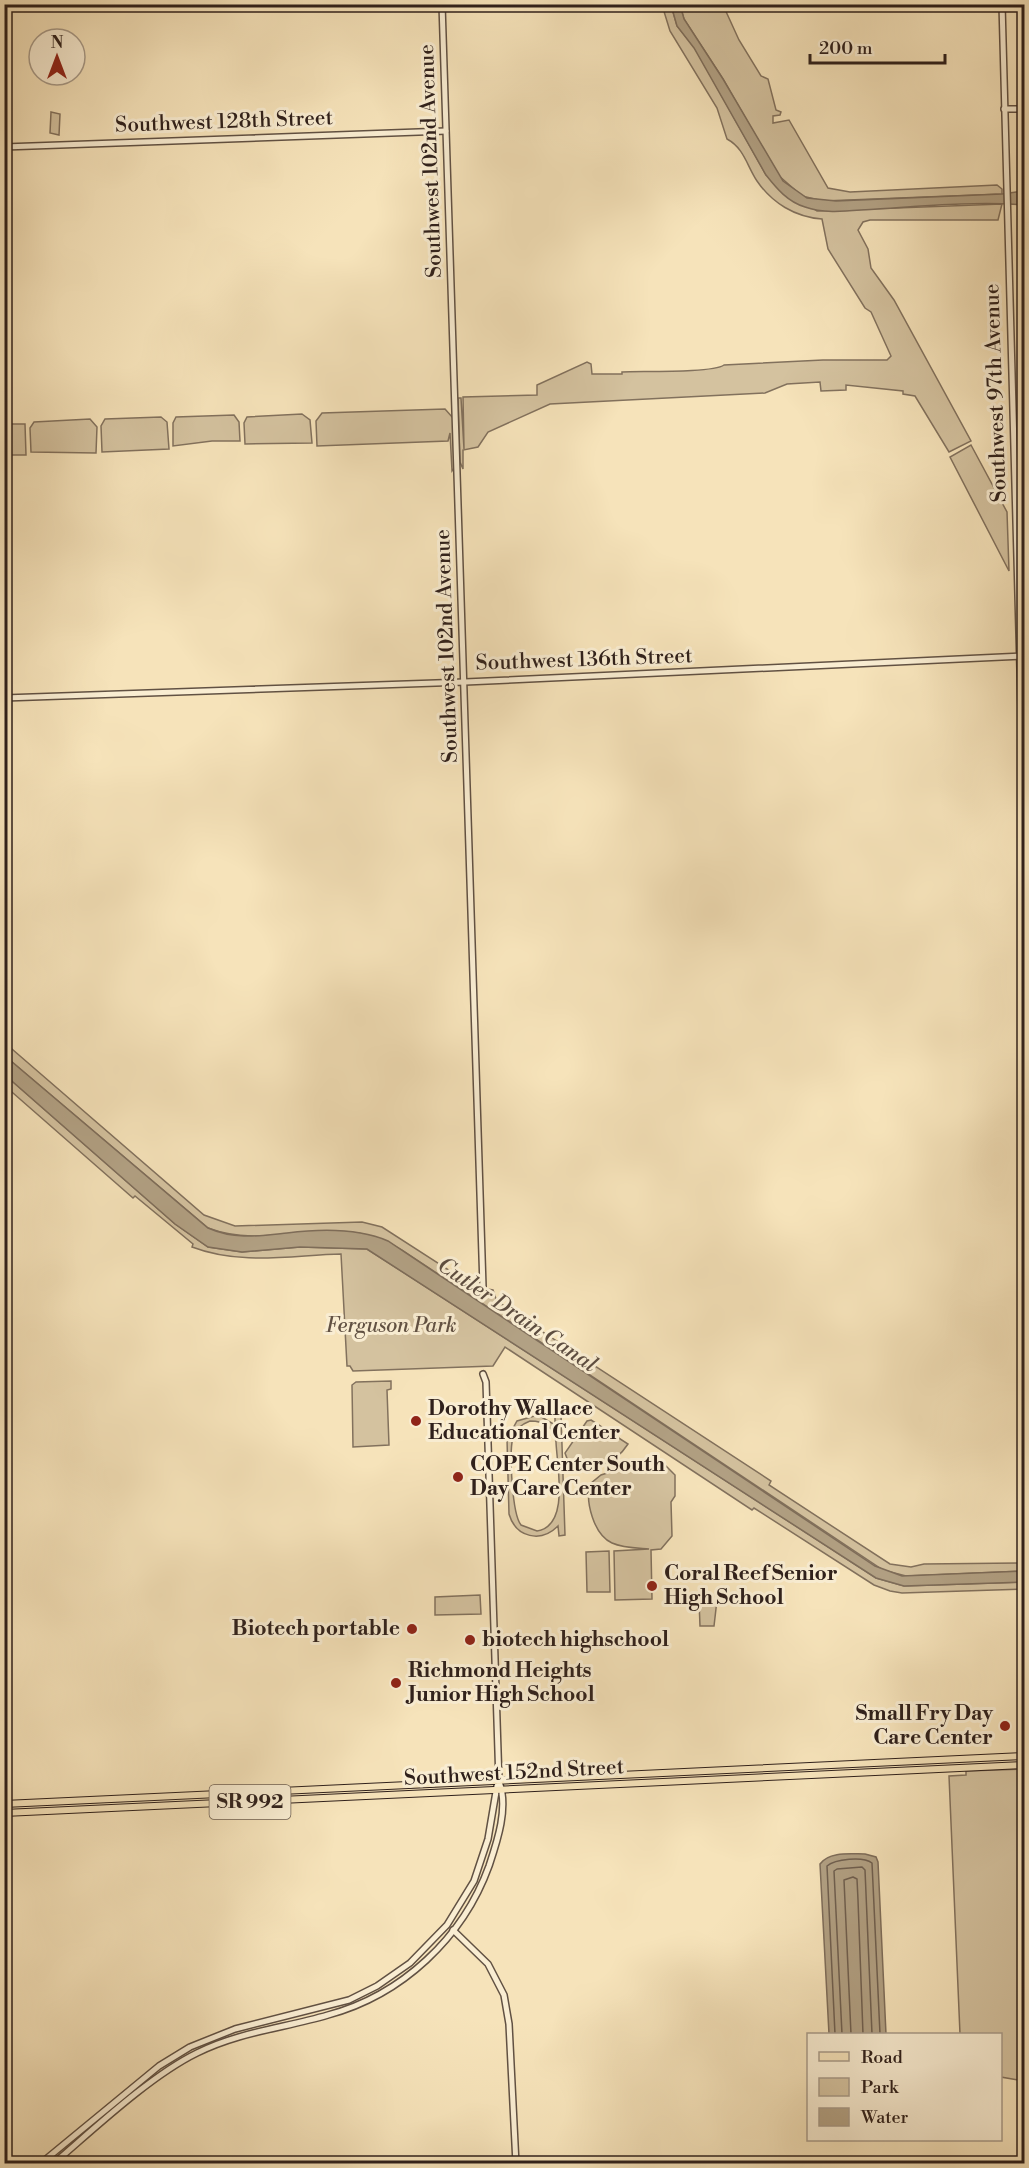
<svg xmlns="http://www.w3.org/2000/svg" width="1029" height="2168" font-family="'Libre Bodoni',serif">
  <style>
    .green { fill: #d4c29f; stroke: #82715d; stroke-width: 1.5; fill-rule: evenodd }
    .water { fill: #b2a184; stroke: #7e6d5a; stroke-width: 1.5 }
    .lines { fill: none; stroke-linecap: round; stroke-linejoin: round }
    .shore { stroke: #706050; stroke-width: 1.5 }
    .minor-casing { stroke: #615143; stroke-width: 8 }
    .major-casing { stroke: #2f201b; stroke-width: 8 }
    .minor { stroke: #f9edd2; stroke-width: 5 }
    .major { stroke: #f6e3ba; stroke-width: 6 }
    .poi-dot { fill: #8f2418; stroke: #f9edd2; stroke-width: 2 }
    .labels { text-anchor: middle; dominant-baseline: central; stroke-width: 6; stroke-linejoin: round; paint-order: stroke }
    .shield { fill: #f9edd2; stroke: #6c5e52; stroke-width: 1.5 }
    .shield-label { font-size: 20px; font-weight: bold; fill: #2f201b }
    .street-label { font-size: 21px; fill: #2f201b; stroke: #f9edd2 }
    .park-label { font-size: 21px; font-style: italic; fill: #615143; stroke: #f9edd2 }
    .poi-label { font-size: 21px; font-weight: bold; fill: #2f201b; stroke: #f9edd2; text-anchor: start }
    .water-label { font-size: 22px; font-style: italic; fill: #5d4d40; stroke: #f9edd2 }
  </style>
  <rect width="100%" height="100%" fill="#f6e3ba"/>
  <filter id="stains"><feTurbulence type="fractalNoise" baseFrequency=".00333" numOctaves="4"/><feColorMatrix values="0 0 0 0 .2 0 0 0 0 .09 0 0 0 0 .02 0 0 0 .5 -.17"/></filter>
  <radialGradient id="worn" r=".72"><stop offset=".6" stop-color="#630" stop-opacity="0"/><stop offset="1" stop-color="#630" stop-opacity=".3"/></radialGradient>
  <g class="green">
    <path d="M662 5H671L677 26 695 48 766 175 817 211 1002 204 998 220H870L863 222 858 230 868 249 871 268 894 300 971 441 949 452 915 396 903 394V391L846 385V390L821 391 820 382 787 384 765 393 550 404 488 432 478 447 463 450V469L460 462 458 398H461L464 449 463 397 537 395V385L587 362 591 364 592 374H622V372C641 371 713 373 724 365L823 360H887L891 356 871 312 865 308 828 249 822 219C795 217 772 203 757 181 747 166 744 148 727 139L717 108 670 31Z"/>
    <polygon points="680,5 723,5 739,40 761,76 768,79 776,110 781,112 780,115 773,116 773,123 789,120 828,188 850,192 997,185 1002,189 1002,194 823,201 802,196 778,175 723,79 684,19"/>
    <polygon points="51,112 60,114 59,135 50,133"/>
    <polygon points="445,409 453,418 455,467 452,471 450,433 448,441 317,446 316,421 322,413"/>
    <polygon points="302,414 310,420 312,443 245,444 244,423 247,417"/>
    <polygon points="234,415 239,422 240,441 212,441 173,446 173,423 176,417"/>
    <polygon points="161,417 167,422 169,449 102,452 101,426 105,419"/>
    <polygon points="90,419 97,427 96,453 31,452 30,428 34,422"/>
    <polygon points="5,424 25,424 26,455 5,455"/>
    <polygon points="971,445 1007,512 1009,571 950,457"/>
    <polygon points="1024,529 1024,629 1019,536"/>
    <path d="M5 1043 204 1215 235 1226 362 1222 382 1227 475 1287 493 1290 496 1299 509 1310 771 1481 769 1485 890 1564 911 1567 924 1564 1024 1563V1571L906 1576 883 1570 402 1250C337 1208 274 1253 208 1228L5 1056Z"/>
    <path d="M5 1075 175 1224 208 1247 242 1252 300 1247 367 1249 876 1578 904 1586 1024 1582V1589L902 1593 890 1591 874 1585 754 1508 752 1510 505 1347 493 1366 353 1371 350 1366H347L341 1254C293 1255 242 1266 192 1247L193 1244 135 1196 133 1198 5 1086Z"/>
    <polygon points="391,1381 391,1389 387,1390 389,1445 353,1447 352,1385 356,1382"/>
    <path d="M538 1415 555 1425V1415H561L565 1535 559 1536 558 1526C541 1543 516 1538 509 1514L507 1439 517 1421ZM530 1421C545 1421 554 1428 556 1442 557 1467 570 1526 537 1531L521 1525C512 1514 509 1452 513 1437 516 1428 522 1424 530 1421Z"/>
    <path d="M591 1420 628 1444C614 1466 591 1472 568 1461L565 1453 587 1421Z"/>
    <path d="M625 1460C639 1460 648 1466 665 1465L675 1475V1496L671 1502 672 1536 661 1549 651 1550 652 1599 615 1600 614 1551 649 1549C637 1548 623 1548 612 1543 594 1535 585 1502 590 1484L601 1475 617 1470 618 1463Z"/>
    <polygon points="609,1551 610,1592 587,1592 586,1552"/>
    <polygon points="480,1595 481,1614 435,1615 435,1597"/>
    <polygon points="699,1600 717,1600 714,1626 700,1626"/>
    <polygon points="1024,1769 1024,2081 1001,2077 1000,2034 960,2034 949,1776 966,1775 966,1771"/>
  </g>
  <g class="water">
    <path d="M671 5H680L684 19 723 79 783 181 807 198 836 201 1002 194 1024 191V205C979 201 923 206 877 209 854 210 827 215 805 207 788 202 777 189 766 175L694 48 677 26Z"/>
    <path d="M5 1056 208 1228C235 1240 259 1236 287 1233 319 1229 358 1228 388 1241L875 1566 902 1576 1024 1571V1582L904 1586 876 1578 367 1249 300 1247 242 1252 208 1247 175 1224 5 1075Z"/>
    <path d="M865 1854 876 1857 878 1862 886 2034H829L820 1864C829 1851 851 1854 865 1854Z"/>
  </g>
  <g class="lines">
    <g class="shore">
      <path d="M835 2034 827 1866C835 1859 863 1856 872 1863L880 2034"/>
      <polyline points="842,2034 834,1871 837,1869 862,1867 865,1870 872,2034"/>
      <polyline points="851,2034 844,1880 853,1877 857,1879 858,1900 863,2034"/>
    </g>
    <defs>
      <g id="minor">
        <polyline points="442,4 483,1287"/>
        <polyline points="1002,4 1024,817"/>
        <polyline points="1004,109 1024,109"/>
        <polyline points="4,147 446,131"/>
        <polyline points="4,698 465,682 1024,656"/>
        <polyline points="453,1930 488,1964 504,1995 509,2024 516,2164"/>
        <polyline points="40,2164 159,2066 190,2047 235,2029 349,2000 377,1986 410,1963 447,1925 474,1881 488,1839 497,1786"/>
        <path d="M53 2164C94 2129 150 2076 197 2053 239 2032 284 2028 328 2015 402 1995 463 1938 489 1866 497 1842 509 1807 499 1782L486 1382 483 1374"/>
      </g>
      <g id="major">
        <polyline points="4,1804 1024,1756"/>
        <polyline points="4,1813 1024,1765"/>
      </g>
    </defs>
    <use href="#minor" class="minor-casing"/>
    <use href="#major" class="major-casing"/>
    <use href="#minor" class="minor"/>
    <use href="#major" class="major"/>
  </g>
  <g class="poi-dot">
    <circle cx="416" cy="1421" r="6"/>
    <circle cx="458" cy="1477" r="6"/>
    <circle cx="652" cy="1586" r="6"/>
    <circle cx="412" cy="1629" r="6"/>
    <circle cx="470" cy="1640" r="6"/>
    <circle cx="396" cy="1683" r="6"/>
    <circle cx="1005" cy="1726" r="6"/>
  </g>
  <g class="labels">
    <rect class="shield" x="209.5" y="1785" width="81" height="34" rx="4.5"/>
    <g class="shield-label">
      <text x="250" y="1802">SR 992</text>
    </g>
    <g class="street-label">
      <text transform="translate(224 122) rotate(-2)">Southwest 128th Street</text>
      <text transform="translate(431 161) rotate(-92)">Southwest 102nd Avenue</text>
      <text transform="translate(996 393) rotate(-92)">Southwest 97th Avenue</text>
      <text transform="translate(447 646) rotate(-92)">Southwest 102nd Avenue</text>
      <text transform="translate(584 660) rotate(-2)">Southwest 136th Street</text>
      <text transform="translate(514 1773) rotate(-3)">Southwest 152nd Street</text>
    </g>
    <g class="park-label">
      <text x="391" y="1326">Ferguson Park</text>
    </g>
    <g class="poi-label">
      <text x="428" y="1409">Dorothy Wallace<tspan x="428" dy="24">Educational Center</tspan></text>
      <text x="470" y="1465">COPE Center South<tspan x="470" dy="24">Day Care Center</tspan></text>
      <text x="664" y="1574">Coral Reef Senior<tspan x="664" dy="24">High School</tspan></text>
      <text x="400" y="1629" text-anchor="end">Biotech portable</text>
      <text x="482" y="1640">biotech highschool</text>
      <text x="408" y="1671">Richmond Heights<tspan x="408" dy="24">Junior High School</tspan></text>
      <text x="993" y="1714" text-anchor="end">Small Fry Day<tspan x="993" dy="24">Care Center</tspan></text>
    </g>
    <g class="water-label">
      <text transform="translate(517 1315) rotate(34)">Cutler Drain Canal</text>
    </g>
  </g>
  <rect width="1029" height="2168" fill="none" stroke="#f6e3ba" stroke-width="24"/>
  <rect x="6" y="6" width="1017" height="2156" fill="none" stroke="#2f201b" stroke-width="3"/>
  <rect x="12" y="12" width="1005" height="2144" fill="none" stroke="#2f201b" stroke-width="1.5"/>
  <rect x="807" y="2033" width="195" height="108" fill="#f9edd2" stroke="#a89b89" stroke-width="1.5"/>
  <rect x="819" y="2052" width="30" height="9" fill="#f6e3ba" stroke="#a89b89" stroke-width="1.5"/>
  <text x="861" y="2063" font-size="18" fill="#2f201b">Road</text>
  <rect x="819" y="2078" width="30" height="18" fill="#d4c29f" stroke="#a89b89" stroke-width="1.5"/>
  <text x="861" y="2093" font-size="18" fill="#2f201b">Park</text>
  <rect x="819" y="2108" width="30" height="18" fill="#b2a184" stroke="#a89b89" stroke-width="1.5"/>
  <text x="861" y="2123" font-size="18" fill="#2f201b">Water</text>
  <g transform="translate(57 57)"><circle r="28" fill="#f9edd2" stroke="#a89b89" stroke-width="1.5"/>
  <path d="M0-4.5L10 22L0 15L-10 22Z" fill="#8f2418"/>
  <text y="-9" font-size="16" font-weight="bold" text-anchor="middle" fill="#2f201b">N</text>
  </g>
  <path d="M810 54v9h135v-9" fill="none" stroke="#2f201b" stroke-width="3"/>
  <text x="819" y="54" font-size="18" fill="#2f201b" stroke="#f9edd2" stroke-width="4.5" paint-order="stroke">200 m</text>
  <rect width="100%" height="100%" filter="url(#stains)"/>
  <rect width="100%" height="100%" fill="url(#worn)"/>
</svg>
